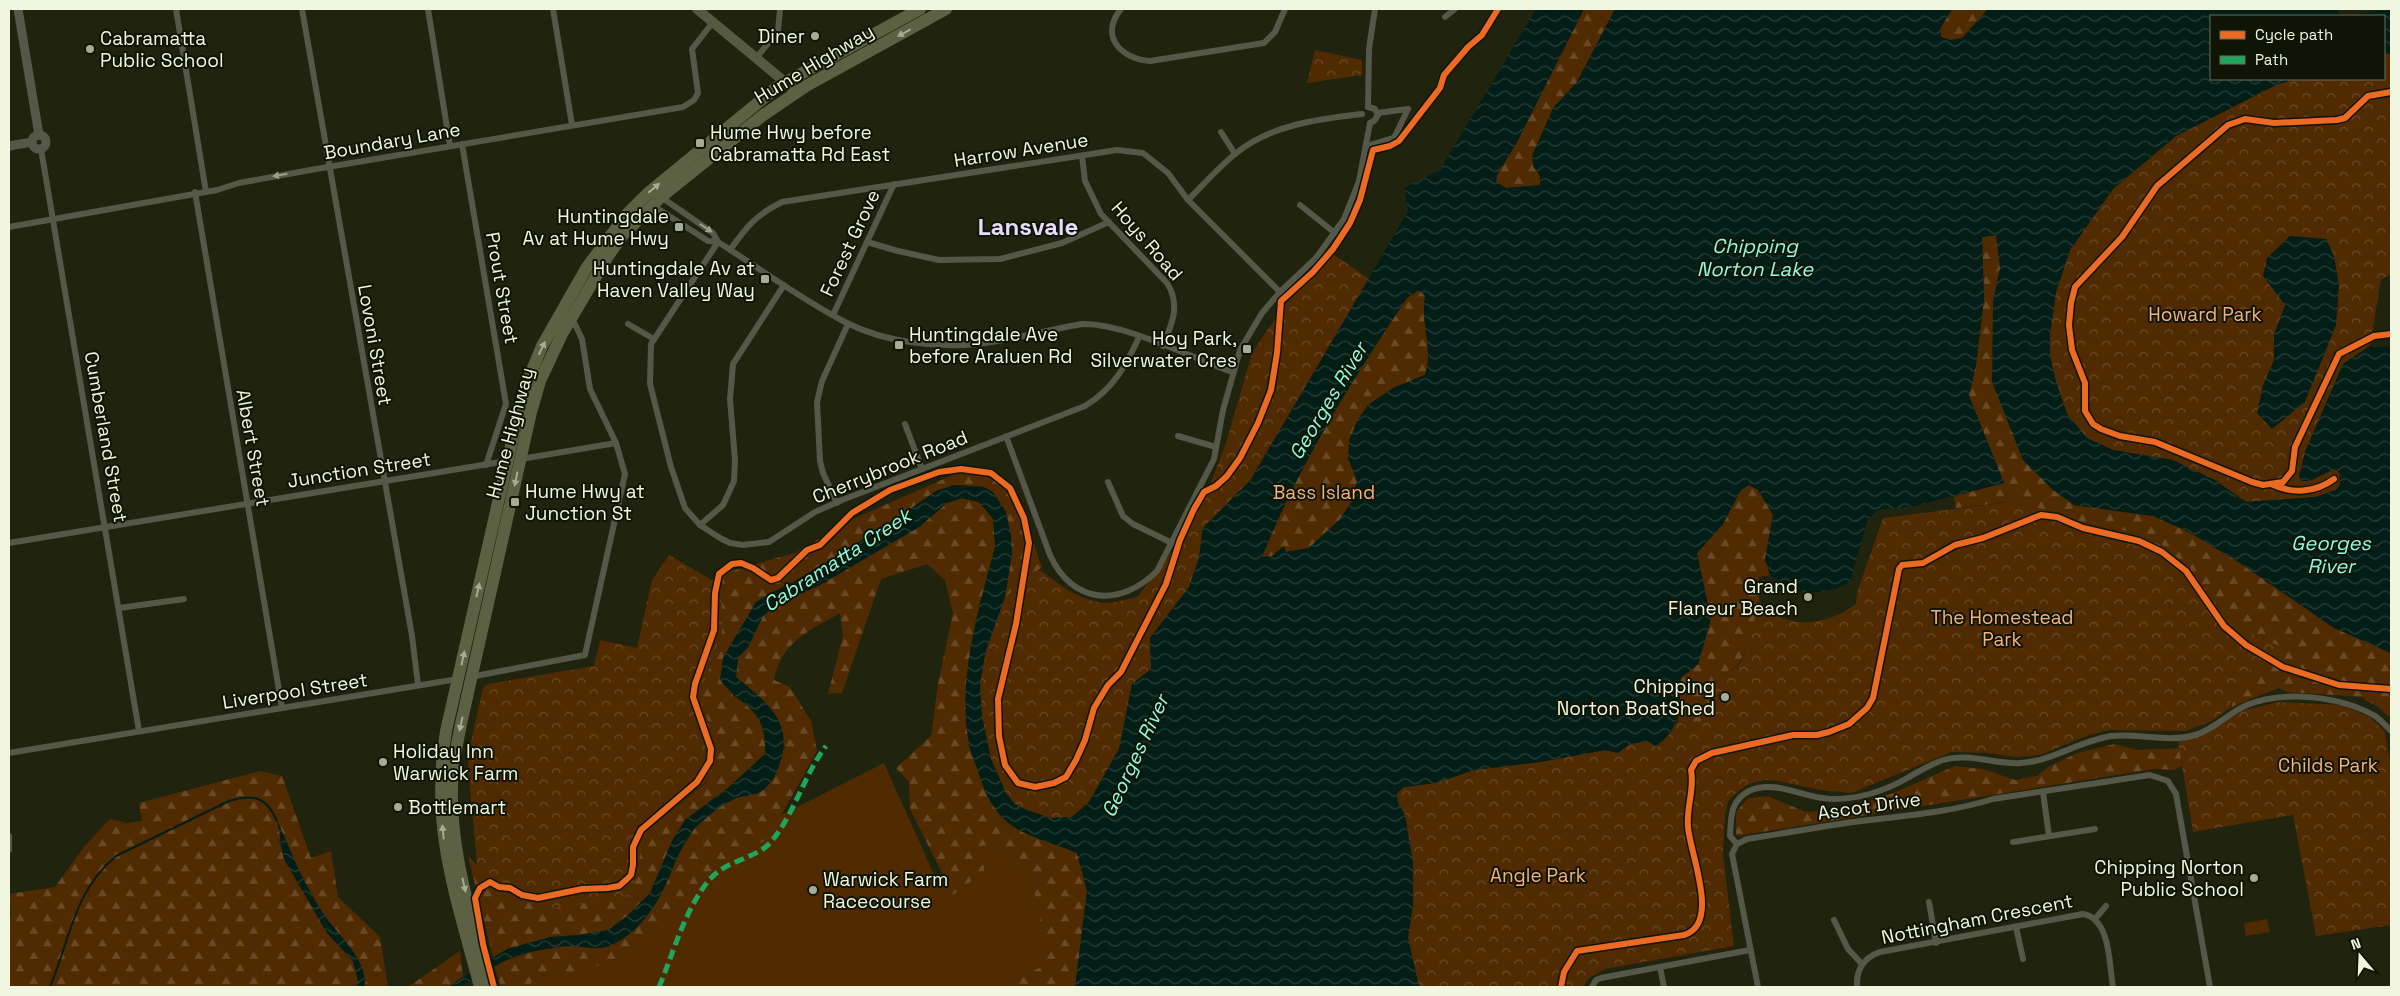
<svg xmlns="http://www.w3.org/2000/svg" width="2400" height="996" font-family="'Space Grotesk',sans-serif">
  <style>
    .grass { fill: #502b02 }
    .forest { fill: url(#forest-firs) }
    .park { fill: url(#park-crowns) }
    .water { fill: url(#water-waves); fill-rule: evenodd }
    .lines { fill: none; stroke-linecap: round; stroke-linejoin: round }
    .stream { stroke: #031e17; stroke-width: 2 }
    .street { stroke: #555849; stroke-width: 6 }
    .secondary { stroke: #555849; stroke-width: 9 }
    .primary { stroke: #565a43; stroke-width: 10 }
    .highway { stroke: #5c6143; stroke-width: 12 }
    .quiet { stroke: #20a55d; stroke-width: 5; stroke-dasharray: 10 5; stroke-linecap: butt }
    .cycleway-casing { stroke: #101404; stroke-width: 9 }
    .cycleway { stroke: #ed6a23; stroke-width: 6 }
    .oneway { fill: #a6ac91 }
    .oneway2 { fill: #9b9f8c }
    .poi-dot { fill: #a7ac96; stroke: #101404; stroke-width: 2 }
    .labels { text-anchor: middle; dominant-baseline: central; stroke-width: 4; stroke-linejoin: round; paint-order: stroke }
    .poi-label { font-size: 19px; fill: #f0f6df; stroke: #101404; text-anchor: end }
    .street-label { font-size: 19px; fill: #f0f6df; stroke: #101404 }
    .park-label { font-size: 19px; fill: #f5b17b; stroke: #101404 }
    .water-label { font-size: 20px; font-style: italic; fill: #8ffbe5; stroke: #101404 }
    .district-label { font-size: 24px; font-weight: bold; fill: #e6ddfa; stroke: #101404 }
  </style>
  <defs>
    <pattern id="forest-firs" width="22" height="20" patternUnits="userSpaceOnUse" patternTransform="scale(1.25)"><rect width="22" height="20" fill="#502b02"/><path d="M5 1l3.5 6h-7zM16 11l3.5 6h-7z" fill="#6a4a26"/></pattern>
    <pattern id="park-crowns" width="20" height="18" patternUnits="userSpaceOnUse" patternTransform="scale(1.25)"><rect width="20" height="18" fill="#502b02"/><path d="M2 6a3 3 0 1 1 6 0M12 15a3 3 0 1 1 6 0" fill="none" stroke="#6a4a26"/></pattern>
    <pattern id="water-waves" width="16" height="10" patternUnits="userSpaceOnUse" patternTransform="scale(1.25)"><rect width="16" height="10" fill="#031e17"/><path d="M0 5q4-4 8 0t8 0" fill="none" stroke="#283f38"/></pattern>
  </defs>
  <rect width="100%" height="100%" fill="#20230d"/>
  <g class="grass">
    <path d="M884 763 941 890 943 875 953 895 983 845C990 846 999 847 1006 850 1038 866 1042 933 1047 965L1005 987H515L512 974 720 846Z"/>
    <polygon points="2267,919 2270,932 2246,936 2244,923"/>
  </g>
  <g class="forest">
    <polygon points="1584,9 1615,9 1577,82 1553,109 1532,156 1533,166 1540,176 1540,185 1506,188 1496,182 1497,175 1516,144"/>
    <polygon points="1952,9 1988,9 1962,38 1950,40 1941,37 1940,29"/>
    <polygon points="1996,235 2000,268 1993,302 2074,505 2153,516 2189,532 2237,561 2334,628 2391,653 2391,716 2388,716 2377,706 2365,700 2363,697 2288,692 2278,688 2232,707 2230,696 2245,673 2287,650 2233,625 2193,572 2161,544 2126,531 2083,523 2017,501 1956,508 1954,496 2004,483 1969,396 1976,365 1984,299 1982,237"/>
    <path d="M1418 290 1425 295C1420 323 1434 349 1425 375L1393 388 1348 457 1357 481 1352 501 1340 519 1309 548 1285 552 1284 547 1272 556 1262 557C1299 465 1352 380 1407 298Z"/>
    <path d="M971 467 1014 487 1042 568 1039 569 986 650 1005 596 1012 554 984 487 954 485 936 491 890 523 797 580 770 593 756 602 723 658 733 696C758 709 766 726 765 754L728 788 685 820 672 841 650 893 627 916 608 930 579 935 552 937 507 949 493 957 468 856 477 865 642 835 707 782 717 752 700 695 722 631 721 587 725 573 794 553 853 519Z"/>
    <path d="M1749 485 1758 490 1773 515 1765 559 1770 575 1759 577V601L1749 645 1737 666 1713 681 1775 781C1755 777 1741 787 1728 801L1689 727 1678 721 1681 678 1698 664 1711 619 1697 553 1723 524 1741 490Z"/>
    <path d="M962 498 979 502 987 509 993 519 996 534 995 547 979 607 1014 827 1077 853 1087 891 1075 987H1005L1046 964C1042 933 1038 866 1006 850 1000 847 990 847 983 845L984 871 953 895 910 809 909 782 896 768 931 736 938 683 953 613 945 580 927 564 881 579 842 693 828 694 843 636 840 613C810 630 780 643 774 680L790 687 811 721 817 751 768 839 730 859 700 881 666 924 627 955 583 971 534 977 529 987H501L494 966C526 950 557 945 592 948L664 889 679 854 694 829 719 807 737 798 760 792 785 747 750 689 736 677 738 658 748 647 763 616 776 605 820 585 919 527 947 503Z"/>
    <polygon points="2115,744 2137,750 2180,748 2182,766 2174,770 2154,769 1737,836 1736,834 1736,812 1748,798 1767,796 1806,812 1844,810 1893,793 1955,766 1983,769 2015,780 2037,776 2048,767 2077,753"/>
    <path d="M260 771 282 776 311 858 331 851 338 897 380 937 388 987H364L366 980C337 934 302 887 284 835L279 840 284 859 327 933 353 961 358 981 357 987H9V917L11 916 9 894 55 887 84 847 110 819 127 823 142 821 139 803Z"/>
    <polygon points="460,951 463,976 449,987 408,987"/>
  </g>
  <g class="park">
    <polygon points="1315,50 1362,60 1362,75 1307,83"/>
    <polygon points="2391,53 2391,275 2381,279 2370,346 2343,364 2305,452 2326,472 2334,469 2339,472 2340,485 2336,490 2315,497 2247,502 2228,489 2173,460 2112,450 2087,438 2067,414 2055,378 2050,355 2050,334 2056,292 2070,250 2113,189 2176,136 2276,85 2295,79 2384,79 2384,55"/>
    <path d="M1333 254 1369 279 1250 480 1203 528 1199 558 1189 587 1150 638 1151 669 1132 684 1119 749 1089 802 1072 817 1050 818 1024 809 1013 803 1006 793 991 759 982 716 980 684 986 650 1005 597 1039 569C1058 584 1080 601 1105 603 1115 603 1127 599 1137 597L1169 556 1205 499 1227 440 1252 353 1283 307Z"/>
    <path d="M2017 501 2083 523 2126 531 2161 544 2193 572 2233 625 2288 650 2245 673 2230 696 2232 707 2210 722 2185 731 2108 730 2086 736 2040 755 2016 757 1989 753 1952 752 1851 793 1820 790 1768 779 1749 784 1740 789 1728 801 1725 815 1723 854 1734 946 1605 969 1589 978 1583 987H1419L1408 938 1413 905 1397 793 1404 787 1436 783 1474 770 1540 762 1605 750 1618 753 1630 744 1648 741 1657 747 1669 735 1678 721 1702 735 1706 698 1713 681 1738 666 1749 645 1759 601C1786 632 1826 626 1856 604L1857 593 1883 518Z"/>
    <polygon points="669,555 712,580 725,573 721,587 722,631 700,695 717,752 707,781 642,835 638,872 629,895 552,909 497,894 477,865 468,765 469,750 483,688 488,684 594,666 600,640 637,648 652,580"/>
    <polygon points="2279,702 2342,705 2371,718 2385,732 2391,769 2391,925 2316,936 2293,815 2193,832 2178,741 2204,735 2244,710"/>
  </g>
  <g class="water">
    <path d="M1536 9H1584L1516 144 1497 175 1496 182 1506 188 1540 185V176L1533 166 1532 156 1553 108 1577 82 1615 9H1952L1940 29 1941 37 1950 40 1962 38 1988 9H2339L2338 13 2348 15 2391 9V53L2384 55V16H2211V79H2295L2276 85 2176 136 2113 189 2070 250 2056 292 2050 334V355L2055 378 2067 414 2087 438 2113 450 2173 460 2217 481 2238 498 2247 502 2315 497 2336 490 2340 485 2341 474 2334 469 2310 481H2301L2299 476 2305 452 2343 364 2370 346 2391 347V653L2334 628 2237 561 2189 532 2153 516 2074 505 2053 490 2023 460 1992 382 1993 302 2000 268 1996 235 1982 237 1984 299 1976 365 1969 396 2004 483 1915 506 1878 510 1868 519 1850 581C1837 592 1810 595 1793 590 1785 587 1777 580 1770 575L1765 559 1773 515 1758 490 1749 485 1741 490 1723 524 1697 553 1711 619 1698 664 1681 678C1679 712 1682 723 1656 747L1648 741 1630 744 1618 753 1605 750 1540 762 1474 770 1436 783 1404 787 1397 793V801L1405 815 1413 862V905L1408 938 1419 987H1075L1087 891 1077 853C1057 844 1032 839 1014 827 994 814 984 792 978 771 974 760 969 749 968 738 958 675 979 608 995 547L993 519 979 502 962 498 947 503 919 527 820 585 776 605 763 616 748 647 738 658 736 677C766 702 794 721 780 763 776 775 772 783 762 791 755 796 744 795 736 798 721 805 705 817 694 829 680 845 674 867 665 886 655 909 634 937 609 946 596 951 581 946 568 946 551 947 533 950 516 956 493 963 473 987 449 987L507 949 550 937 579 935 608 930 627 916 650 893 672 841 685 820 728 788 765 754C767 707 744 710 720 680L723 658 756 602 797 580 890 523 936 491 954 485 984 487 993 492 1006 512 1011 535 1012 554 1005 597 986 650 980 684 982 716 991 759 1006 793 1014 803 1024 809 1050 818 1072 817 1089 802 1119 749 1132 684 1151 669 1150 638 1189 587 1199 558 1203 528 1251 480 1408 211 1404 188 1440 170ZM1419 290 1425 296C1420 323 1434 349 1425 375L1393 388 1368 405 1357 421 1349 440 1348 458 1357 481 1352 501 1340 519 1309 548 1286 552 1284 546 1272 556 1262 557C1299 464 1352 380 1407 298Z"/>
    <polygon points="2290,236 2326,239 2334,256 2339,285 2336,325 2305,402 2272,429 2257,413 2263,385 2274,360 2274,334 2285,305 2263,276 2267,258"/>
    <path d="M277 820C292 853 305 889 327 919 340 936 370 964 364 987H357L358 981 353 961 327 933 284 859Z"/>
  </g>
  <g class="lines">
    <path class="stream" d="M50 987C70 939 74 891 116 856L229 801C253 794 266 796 277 821"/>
    <g class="street">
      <polyline points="176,9 206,192"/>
      <polyline points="302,9 412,636 418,685"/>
      <polyline points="428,9 450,146"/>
      <polyline points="553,9 572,125"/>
      <path d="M1121 9C1099 36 1121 59 1150 61L1264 43 1275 32 1285 9"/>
      <polyline points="1445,17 1455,9"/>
      <polyline points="757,57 778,31 780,9"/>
      <polyline points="1368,107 1369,49 1375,9"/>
      <polyline points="1368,107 1375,109 1378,115 1374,121 1370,123"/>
      <polyline points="1221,132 1235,154"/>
      <polyline points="462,144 506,404 486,465"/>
      <polyline points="1367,146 1394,138 1408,109 1377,113"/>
      <polyline points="41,149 139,731"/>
      <path d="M1082 156 1085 181 1101 214 1167 283C1181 305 1172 324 1163 346"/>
      <polyline points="195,192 282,708"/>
      <polyline points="661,197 713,233 718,242"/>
      <path d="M1188 200C1203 185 1218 168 1235 154 1270 125 1318 119 1362 114"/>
      <path d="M652 205 708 241 718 242C761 269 802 300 847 323 884 342 936 348 977 344 1012 340 1047 330 1082 324 1125 323 1189 357 1232 372"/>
      <polyline points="1300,205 1335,233"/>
      <polyline points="9,227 217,190 239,183 316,169 683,107 694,100 698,93 692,49 713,22"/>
      <path d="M718 242 651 344 650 384 671 467 685 508 700 525 720 538 730 543 743 545 769 542 815 512 842 500 1085 406C1113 389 1126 366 1139 337"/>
      <polyline points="867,242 898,251 939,260 1000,259 1062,243 1109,222"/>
      <path d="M730 250C747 226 756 215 782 202L1117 150 1143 153 1168 173 1188 200 1280 292"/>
      <polyline points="833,315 894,184"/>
      <polyline points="628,324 654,339"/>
      <polyline points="905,424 922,469"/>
      <path d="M1006 436 1050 555C1072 604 1120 608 1157 571L1214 459 1223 410 1240 350 1262 313 1280 292 1316 258 1344 219 1359 181 1370 123"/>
      <polyline points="1178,436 1216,447"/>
      <polyline points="521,459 616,443"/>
      <polyline points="1108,482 1123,516 1133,524 1172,543"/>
      <polyline points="837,503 823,473 820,461 817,402 822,381 848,324"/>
      <polyline points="700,525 723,505 734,481 735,460 730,399 733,364 784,285"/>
      <polyline points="9,543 507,461"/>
      <polyline points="119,608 184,599"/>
      <polyline points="470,677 585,655 625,474 616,443 590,389 582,339 572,318"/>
      <polyline points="9,753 458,679"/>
      <polyline points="2043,792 2049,836"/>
      <polyline points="9,836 9,850"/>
      <polyline points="2013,842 2095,829"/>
      <path d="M1737 844 1730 836C1731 817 1730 801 1749 791 1775 778 1806 800 1834 799 1862 799 1885 791 1909 777 1920 771 1931 764 1943 760 1969 752 1995 765 2021 763 2053 761 2081 740 2112 736 2139 733 2168 743 2195 735 2214 730 2228 713 2247 705 2284 690 2340 696 2375 716 2381 720 2386 726 2391 731"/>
      <polyline points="1929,902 1936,943"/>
      <polyline points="2095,919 2106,906"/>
      <polyline points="1834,920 1848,949 1862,964"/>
      <polyline points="2016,927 2023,959"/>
      <polyline points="1660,967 1664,987"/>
      <polyline points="1592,987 1596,980 1601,978 1750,950"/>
      <path d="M1758 987 1732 854 1737 844 1747 839C1780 834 1813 828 1846 823 1895 816 1945 814 1993 799L2150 775 2168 781 2176 794 2210 987"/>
      <path d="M1857 987C1856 970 1863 958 1880 952L2083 914C2111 919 2109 965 2113 987"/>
    </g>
    <g class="secondary">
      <polyline points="18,9 39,135"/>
      <circle cx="39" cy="142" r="7"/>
      <polyline points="9,146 32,142"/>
    </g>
    <polyline class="primary" points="697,9 797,92"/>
    <g class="highway">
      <path d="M480 987C456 895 430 828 446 731L515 428 528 380 542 346 587 267 627 214 647 194 777 87 920 9"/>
      <path d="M489 987C472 918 446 842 453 769 455 754 458 739 461 724L531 412 540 381 562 334 608 256 623 235 661 197 762 116 806 86 946 9"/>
    </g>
    <path class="quiet" d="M659 987C673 954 687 903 712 877 728 860 755 859 771 842 795 813 804 775 826 746"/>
    <defs>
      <g id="cycleway">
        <polyline points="2391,92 2368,96 2345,118 2337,120 2274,123 2245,119 2228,125 2157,186 2122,237 2075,287 2071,303 2069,325 2072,350 2085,383 2085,411 2093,424 2101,429 2120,436 2155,442 2252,482 2263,485 2283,482 2292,471 2295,447 2339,354 2374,336 2391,334"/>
        <path d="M2271 484C2292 494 2315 493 2334 479"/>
        <polyline points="494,987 483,944 475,898 480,888 490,882 499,887 510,888 522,895 538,898 582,889 608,888 619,886 626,880 631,875 633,865 633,847 641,830 697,782 710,761 711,749 693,697 695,684 714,630 715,593 719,574 732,564 741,563 753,568 771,580 778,578 807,550 820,545 852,513 890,490 939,472 961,469 991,473 1010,488 1024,518 1029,543 1016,624 998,699 999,736 1005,765 1018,783 1035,787 1054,783 1066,777 1076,760 1085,740 1094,708 1108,685 1121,672 1166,584 1180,540 1194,509 1204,492 1216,486 1227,476 1240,458 1258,423 1271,390 1277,353 1281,301 1313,272 1333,249 1350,223 1360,200 1373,150 1390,146 1399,141 1440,88 1444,75 1468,47 1482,35 1498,9"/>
        <path d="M1561 987 1564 972 1577 951 1684 935C1721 924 1690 854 1688 827 1686 807 1695 789 1691 770L1696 761 1712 753 1793 735H1817L1829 732 1849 724 1867 708 1873 698 1899 569 1902 565 1923 563 1955 545 1983 538 2041 515 2057 517 2083 528 2139 541 2162 552 2186 571 2224 626 2246 645 2283 667 2339 685 2391 689"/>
      </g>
    </defs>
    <use href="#cycleway" class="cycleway-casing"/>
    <use href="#cycleway" class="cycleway"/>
  </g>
  <defs><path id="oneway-solid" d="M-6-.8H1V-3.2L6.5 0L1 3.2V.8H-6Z" transform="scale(1.25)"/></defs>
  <g class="oneway">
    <use href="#oneway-solid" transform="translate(904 33) rotate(152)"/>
    <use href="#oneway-solid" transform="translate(654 188) rotate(-40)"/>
    <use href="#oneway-solid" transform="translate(542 348) rotate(-64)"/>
    <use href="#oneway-solid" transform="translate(516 479) rotate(102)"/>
    <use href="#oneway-solid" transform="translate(478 590) rotate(-77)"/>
    <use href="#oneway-solid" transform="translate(463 658) rotate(-78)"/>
    <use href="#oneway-solid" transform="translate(461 724) rotate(102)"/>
    <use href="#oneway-solid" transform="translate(443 832) rotate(-96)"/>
    <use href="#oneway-solid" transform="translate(464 885) rotate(77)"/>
  </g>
  <g class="oneway2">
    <use href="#oneway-solid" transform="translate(280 175) rotate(170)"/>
    <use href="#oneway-solid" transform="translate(706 228) rotate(34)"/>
  </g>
  <g class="poi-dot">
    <circle cx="815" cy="36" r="5"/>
    <circle cx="90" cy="49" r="5"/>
    <rect x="695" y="138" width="10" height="10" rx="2.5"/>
    <rect x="674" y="222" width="10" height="10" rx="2.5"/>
    <rect x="760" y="274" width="10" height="10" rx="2.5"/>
    <rect x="894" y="340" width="10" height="10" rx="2.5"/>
    <rect x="1242" y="344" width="10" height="10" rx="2.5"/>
    <rect x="510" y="497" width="10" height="10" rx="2.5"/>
    <circle cx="1808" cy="597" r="5"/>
    <circle cx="1725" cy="697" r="5"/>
    <circle cx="383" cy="762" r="5"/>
    <circle cx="398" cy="807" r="5"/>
    <circle cx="2254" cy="878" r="5"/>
    <circle cx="813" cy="890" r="5"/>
  </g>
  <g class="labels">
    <g class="poi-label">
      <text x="805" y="36">Diner</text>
      <text x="100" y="38" text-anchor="start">Cabramatta<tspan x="100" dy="22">Public School</tspan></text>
      <text x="710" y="132" text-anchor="start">Hume Hwy before<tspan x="710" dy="22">Cabramatta Rd East</tspan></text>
      <text x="669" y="216">Huntingdale<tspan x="669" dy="22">Av at Hume Hwy</tspan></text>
      <text x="755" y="268">Huntingdale Av at<tspan x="755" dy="22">Haven Valley Way</tspan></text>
      <text x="909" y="334" text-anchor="start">Huntingdale Ave<tspan x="909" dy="22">before Araluen Rd</tspan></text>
      <text x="1237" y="338">Hoy Park,<tspan x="1237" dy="22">Silverwater Cres</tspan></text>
      <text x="525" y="491" text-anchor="start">Hume Hwy at<tspan x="525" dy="22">Junction St</tspan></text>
      <text x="1798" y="586">Grand<tspan x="1798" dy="22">Flaneur Beach</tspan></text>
      <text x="1715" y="686">Chipping<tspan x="1715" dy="22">Norton BoatShed</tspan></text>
      <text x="393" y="751" text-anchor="start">Holiday Inn<tspan x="393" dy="22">Warwick Farm</tspan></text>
      <text x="408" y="807" text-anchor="start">Bottlemart</text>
      <text x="2244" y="867">Chipping Norton<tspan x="2244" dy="22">Public School</tspan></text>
      <text x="823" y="879" text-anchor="start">Warwick Farm<tspan x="823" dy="22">Racecourse</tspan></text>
    </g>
    <g class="street-label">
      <text transform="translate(814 64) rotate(-31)">Hume Highway</text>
      <text transform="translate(392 141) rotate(-10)">Boundary Lane</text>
      <text transform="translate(1021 150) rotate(-9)">Harrow Avenue</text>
      <text transform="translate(1147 241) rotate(49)">Hoys Road</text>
      <text transform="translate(850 243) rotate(-65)">Forest Grove</text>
      <text transform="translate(502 288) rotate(80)">Prout Street</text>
      <text transform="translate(375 345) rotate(80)">Lovoni Street</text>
      <text transform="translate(510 433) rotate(-75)">Hume Highway</text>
      <text transform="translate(106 437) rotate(80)">Cumberland Street</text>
      <text transform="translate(253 448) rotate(80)">Albert Street</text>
      <text transform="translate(890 467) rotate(-22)">Cherrybrook Road</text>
      <text transform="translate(359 470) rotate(-9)">Junction Street</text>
      <text transform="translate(295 691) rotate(-9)">Liverpool Street</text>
      <text transform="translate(1869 806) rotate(-8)">Ascot Drive</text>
      <text transform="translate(1977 919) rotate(-11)">Nottingham Crescent</text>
    </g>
    <g class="park-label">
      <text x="2205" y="314">Howard Park</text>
      <text x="1324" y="492">Bass Island</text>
      <text x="2002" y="617">The Homestead<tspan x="2002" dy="22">Park</tspan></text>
      <text x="2328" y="765">Childs Park</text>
      <text x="1538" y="875">Angle Park</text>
    </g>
    <g class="water-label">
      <text x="1755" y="246">Chipping<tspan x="1755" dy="23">Norton Lake</tspan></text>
      <text transform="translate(1328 401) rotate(-59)">Georges River</text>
      <text x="2331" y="543">Georges<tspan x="2331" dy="23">River</tspan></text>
      <text transform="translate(837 560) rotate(-33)">Cabramatta Creek</text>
      <text transform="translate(1135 756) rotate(-65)">Georges River</text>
    </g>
    <g class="district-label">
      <text x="1028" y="226">Lansvale</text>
    </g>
  </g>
  <rect width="2400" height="996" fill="none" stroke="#f0f6df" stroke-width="20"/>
  <rect x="2210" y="15" width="175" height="65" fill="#101404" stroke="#6a6e5c"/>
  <rect x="2220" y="31" width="25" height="8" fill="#ed6a23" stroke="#6a6e5c"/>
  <text x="2255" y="40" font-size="15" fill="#f0f6df">Cycle path</text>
  <rect x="2220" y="56" width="25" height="8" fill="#20a55d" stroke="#6a6e5c"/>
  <text x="2255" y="65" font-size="15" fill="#f0f6df">Path</text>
  <g transform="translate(2360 956) rotate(341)" stroke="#101404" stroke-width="4" paint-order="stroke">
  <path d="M0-4L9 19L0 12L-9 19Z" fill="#f0f6df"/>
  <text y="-8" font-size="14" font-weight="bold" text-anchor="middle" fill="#f0f6df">N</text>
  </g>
</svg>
